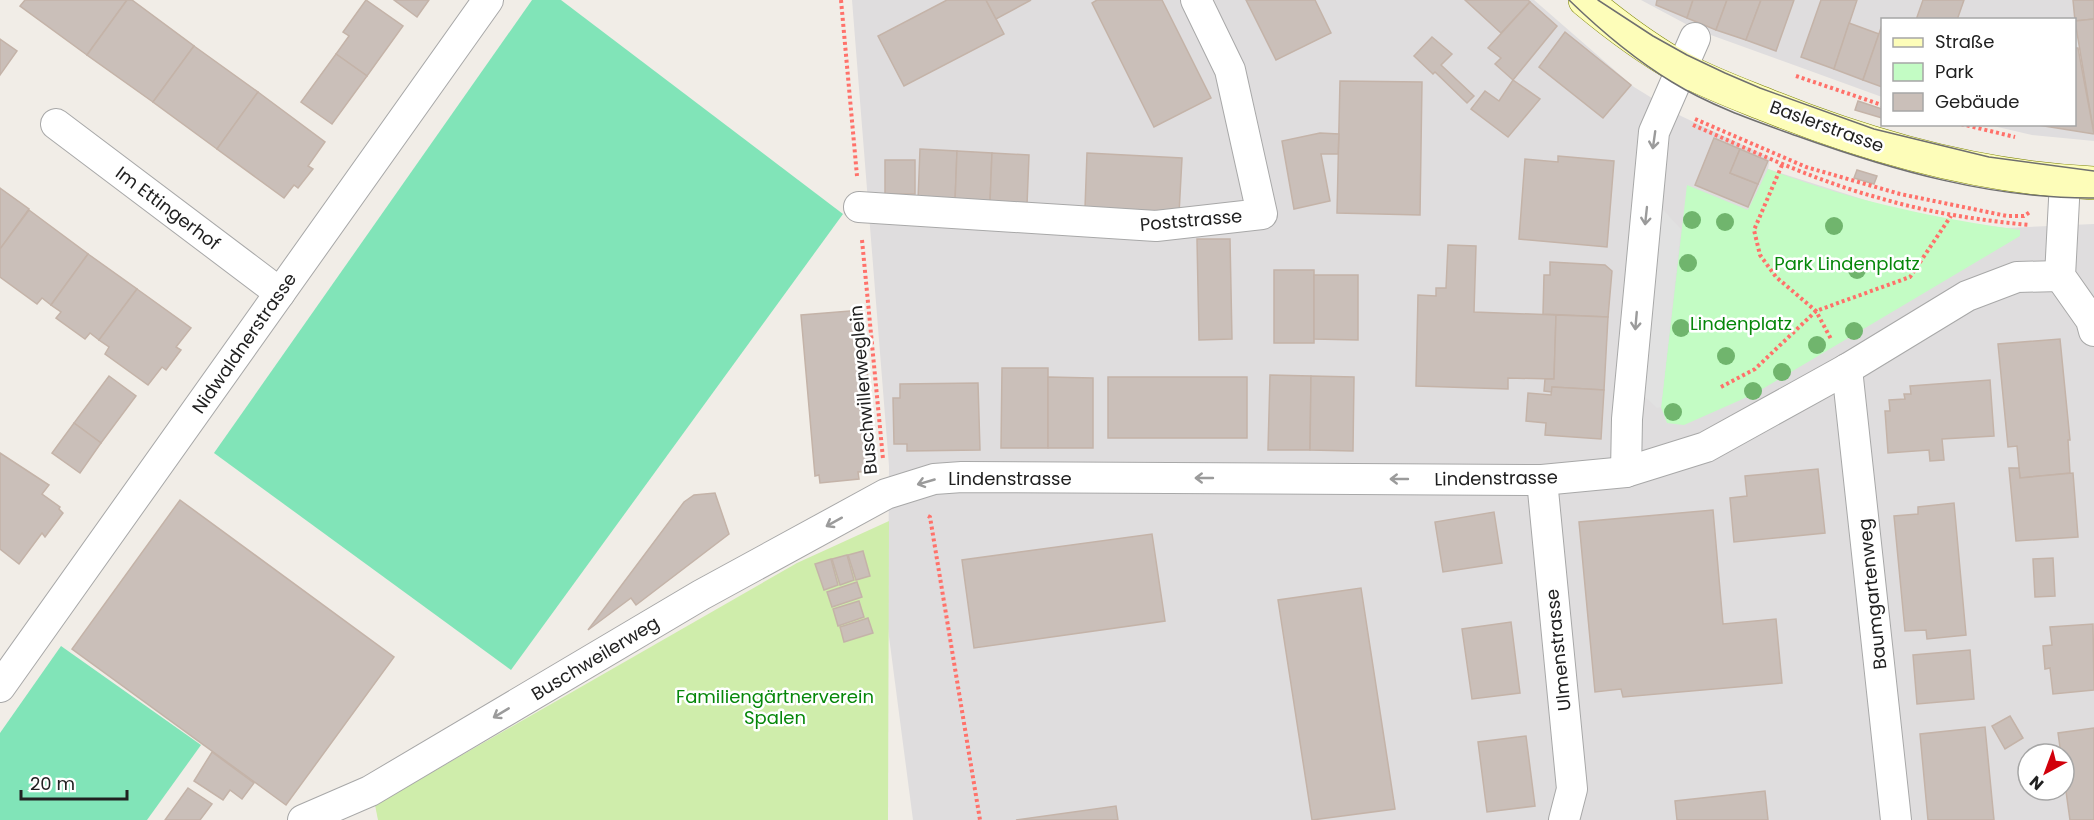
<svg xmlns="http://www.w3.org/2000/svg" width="2094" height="820" font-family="Poppins,sans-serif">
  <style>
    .residential { fill: #dfddde; fill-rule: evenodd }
    .grass { fill: #cfedab }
    .park { fill: #c3fcc4 }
    .pitch { fill: #81e4b8 }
    .parking { fill: #e1e1e1 }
    .building { fill: #cabfb9; stroke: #c4b3a8; stroke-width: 1.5 }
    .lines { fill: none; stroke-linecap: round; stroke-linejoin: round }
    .minor-casing { stroke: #a8a8a8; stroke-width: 32 }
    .secondary-casing { stroke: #787f00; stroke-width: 34 }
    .path { stroke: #ff716a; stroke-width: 4; stroke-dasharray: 3 3; stroke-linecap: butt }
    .minor { stroke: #fff; stroke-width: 30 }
    .secondary { stroke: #fdfdb9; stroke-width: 33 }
    .tram { stroke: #6f6f6f; stroke-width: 1.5 }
    .tree { fill: #70b56d }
    .oneway { stroke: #9b9b9b }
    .labels { text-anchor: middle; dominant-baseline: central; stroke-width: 5; stroke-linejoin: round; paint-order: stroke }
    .street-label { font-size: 18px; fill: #212121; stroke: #fff }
    .park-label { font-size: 18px; fill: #06870a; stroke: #fff }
  </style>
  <rect width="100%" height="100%" fill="#f1ede7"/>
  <g class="residential">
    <path d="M852 0H1534L1634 87 1681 116 1770 158 1768 169 1884 206 1960 222 2006 228 2094 224V820H913L888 629 889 466ZM2028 754H2064V790H2028Z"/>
    <polygon points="1641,0 2094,0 2094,141 2032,135 1989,125 2074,124 2074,20 1882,20 1882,97 1697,30"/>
  </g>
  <polygon class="grass" points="889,521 888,820 378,820 375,805 797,563"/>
  <path class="park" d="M1768 169C1849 200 1934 218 2020 230V236L1754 394 1684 425 1667 423 1661 407 1687 185 1748 210Z"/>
  <g class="pitch">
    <polygon points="532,0 561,0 843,214 511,670 214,453"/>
    <polygon points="61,646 201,745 147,820 0,820 0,733"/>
  </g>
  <polygon class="parking" points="1655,201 1681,229 1661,407 1657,408 1636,389"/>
  <g class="building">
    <polygon points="25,0 127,0 87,55 20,6"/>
    <polygon points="127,0 132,0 194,46 153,102 87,55"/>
    <polygon points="366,0 403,26 367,76 336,54 349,36 343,32"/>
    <polygon points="394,0 429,0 417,17"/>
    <polygon points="947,0 986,0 1004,34 904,86 878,36"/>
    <polygon points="986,0 1031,0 996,19"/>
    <polygon points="1097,0 1162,0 1211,98 1154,127 1092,3"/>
    <polygon points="1246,0 1315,0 1331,33 1276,60"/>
    <polygon points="1465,0 1528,0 1530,2 1501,33"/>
    <polygon points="1657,0 1693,0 1687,18 1656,5"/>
    <polygon points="1693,0 1727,0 1716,30 1687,18"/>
    <polygon points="1727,0 1761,0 1746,40 1716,30"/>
    <polygon points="1761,0 1794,0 1776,51 1746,40"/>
    <polygon points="1821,0 1857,0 1834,69 1801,57"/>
    <polygon points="1923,0 1964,0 1957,20 1916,20"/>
    <polygon points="2073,0 2094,0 2094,19 2075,21"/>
    <polygon points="1530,2 1557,26 1513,80 1495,64 1501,58 1488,48"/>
    <polygon points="2094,19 2094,134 2075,21"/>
    <polygon points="1849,23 1879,34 1863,80 1834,69"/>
    <polygon points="1882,25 1882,87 1863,80"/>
    <polygon points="1565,32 1631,85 1603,118 1539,67"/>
    <polygon points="1432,37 1452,54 1441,65 1474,96 1467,103 1435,72 1433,74 1414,56"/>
    <polygon points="0,39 17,51 0,75"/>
    <polygon points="194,46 258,92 217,149 153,102"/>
    <polygon points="2074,48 2078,48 2094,134 2038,125 2074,124"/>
    <polygon points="336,54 367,76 332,124 301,102"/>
    <polygon points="1513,80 1540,99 1508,137 1471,109 1485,91 1499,101"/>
    <polygon points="1340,81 1422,82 1420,215 1337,213"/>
    <polygon points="258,92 325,142 308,166 313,169 298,188 294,185 284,198 217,149"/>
    <polygon points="1858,101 1882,109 1882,118 1855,110"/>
    <polygon points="1320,133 1339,134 1338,154 1321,154 1330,201 1294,209 1282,141"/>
    <polygon points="1714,138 1740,149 1730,173 1758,184 1748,207 1695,185"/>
    <polygon points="920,149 957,151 955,202 918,200"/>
    <polygon points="1740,149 1768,161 1758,184 1730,173"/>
    <polygon points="957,151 992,153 990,203 955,202"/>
    <polygon points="992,153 1029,155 1027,205 990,203"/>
    <polygon points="1087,153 1182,158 1179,214 1085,208"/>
    <polygon points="1558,156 1614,161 1607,247 1519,239 1525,159 1558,162"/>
    <rect x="885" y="160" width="30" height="34"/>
    <polygon points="1857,170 1877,176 1874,184 1854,178"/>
    <polygon points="0,188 29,209 0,249"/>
    <polygon points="29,210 88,254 51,305 42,298 37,304 0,277 0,249"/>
    <polygon points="1197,239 1230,239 1232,339 1199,340"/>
    <polygon points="1448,245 1476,246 1474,312 1556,315 1554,379 1508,378 1508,389 1416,386 1418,295 1436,296 1436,288 1446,288"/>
    <polygon points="88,254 137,289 99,340 90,333 85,339 56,318 61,312 51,305"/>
    <polygon points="1550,262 1605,265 1612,271 1608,317 1543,314 1544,275 1550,275"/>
    <rect x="1274" y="270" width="40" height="73"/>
    <polygon points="1314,275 1358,275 1358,340 1314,339"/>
    <polygon points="137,289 191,328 176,347 181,350 166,370 162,367 148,385 105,354 109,347 99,340"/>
    <polygon points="862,310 876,471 858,472 859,479 820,483 819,475 815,476 801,315"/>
    <polygon points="1556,315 1608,317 1604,390 1552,387 1552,392 1544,391 1545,379 1554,379"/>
    <polygon points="2060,339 2070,440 2068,440 2070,473 2020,478 2017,446 2008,447 1998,344"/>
    <polygon points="1002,368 1048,368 1048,448 1001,448"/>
    <polygon points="1270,375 1311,376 1310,450 1268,450"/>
    <polygon points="109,376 136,396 101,443 74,423"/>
    <polygon points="1311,376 1354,377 1353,451 1310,450"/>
    <polygon points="1048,377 1093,378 1093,448 1048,448"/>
    <rect x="1108" y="377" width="139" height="61"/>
    <polygon points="1990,380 1994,436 1942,439 1944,460 1930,461 1929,450 1888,453 1885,411 1890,411 1889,400 1905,399 1904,394 1911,394 1910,386"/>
    <polygon points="978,383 980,450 907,451 907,444 894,444 893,398 900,398 900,384"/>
    <polygon points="1552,387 1604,390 1601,439 1545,435 1546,423 1526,421 1528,393 1551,395"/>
    <polygon points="74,423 101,443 80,473 52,453"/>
    <polygon points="0,453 49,485 42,494 60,507 59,509 63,513 45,537 42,533 19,564 0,549"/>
    <polygon points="2009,468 2019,468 2020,478 2073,473 2078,537 2016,541"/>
    <polygon points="1818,469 1825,533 1734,542 1730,498 1747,496 1745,476"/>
    <polygon points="715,493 729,534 636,605 631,598 588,630 684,502 694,495"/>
    <polygon points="180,500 394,657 286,805 72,649"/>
    <polygon points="1954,503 1966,635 1927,639 1926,630 1905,631 1894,516 1918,514 1918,507"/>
    <polygon points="1713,510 1723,624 1776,619 1782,683 1623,697 1621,689 1595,692 1579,522"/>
    <polygon points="1494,512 1502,563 1443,572 1435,522"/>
    <polygon points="1152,534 1165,621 974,648 962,560"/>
    <polygon points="863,551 870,576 856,580 848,555"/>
    <polygon points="847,555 854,580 840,585 832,559"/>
    <polygon points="2053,558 2055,596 2035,597 2033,559"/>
    <polygon points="831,559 838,585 824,590 815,564"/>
    <polygon points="857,582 862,597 832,607 827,592"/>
    <polygon points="1361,588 1395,809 1312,820 1278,600"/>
    <polygon points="859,601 864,617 838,626 833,609"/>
    <polygon points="868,618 873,633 844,642 840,627"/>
    <polygon points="1511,622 1520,693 1472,699 1462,629"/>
    <polygon points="2093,624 2094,690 2053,694 2050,668 2045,669 2043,646 2052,645 2050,627"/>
    <polygon points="1970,650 1974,699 1917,704 1913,655"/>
    <polygon points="2010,716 2023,738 2005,749 1992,726"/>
    <polygon points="1985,727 1994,820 1928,820 1920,734"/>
    <polygon points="2094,728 2094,820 2070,820 2064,777 2064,754 2061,754 2058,733"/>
    <polygon points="1526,736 1535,806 1487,812 1478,742"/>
    <polygon points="212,752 254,783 242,799 230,790 223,800 194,781"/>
    <polygon points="188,788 212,804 200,820 165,820"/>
    <polygon points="1765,791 1768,820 1677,820 1675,801"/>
    <polygon points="1116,806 1118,820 1016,820"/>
  </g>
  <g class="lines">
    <defs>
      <g id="minor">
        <polyline points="56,124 280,293"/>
        <polyline points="2065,181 2060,276 2091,320 2094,331"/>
        <polyline points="859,207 1156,226 1262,214 1230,70 1196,0"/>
        <polyline points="1847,369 1896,820"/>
        <polyline points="1626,472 1627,419 1654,132 1695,38"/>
        <polyline points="1542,480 1572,789 1564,820"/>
        <polyline points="0,687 488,0"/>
        <polyline points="303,820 370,791 701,595 886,494 934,479 962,477 1542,480 1626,472 1706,447 1847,369 1967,296 2017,277 2060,276"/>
      </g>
      <path id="secondary" d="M1585 0C1615 25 1647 49 1681 68 1709 83 1739 94 1769 106 1873 148 1981 178 2094 183"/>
    </defs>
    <use href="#minor" class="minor-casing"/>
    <use href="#secondary" class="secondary-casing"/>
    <g class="path">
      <polyline points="841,0 857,176"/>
      <polyline points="1796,76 1882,105"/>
      <polyline points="1695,119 1806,167 1900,194 2007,216 2024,216 2030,212"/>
      <polyline points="1961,124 2015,137"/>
      <path d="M1693 125C1753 151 1813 180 1876 197 1926 212 1977 220 2029 225"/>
      <polyline points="1782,165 1754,230 1760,255 1776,277 1816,311 1831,339"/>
      <polyline points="862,240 883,459"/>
      <polyline points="1721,387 1755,369 1816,311 1910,277 1951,216"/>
      <polyline points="928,516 930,517 980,820"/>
    </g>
    <use href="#minor" class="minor"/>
    <use href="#secondary" class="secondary"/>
    <g class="tram">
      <path d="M1569 0C1601 31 1634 59 1672 82 1711 106 1755 121 1797 136 1892 170 1992 199 2094 198"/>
      <polyline points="1598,0 1653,36 1687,55 1725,73 1760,88 1874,129 1989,157 2094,171"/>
    </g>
  </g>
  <g class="tree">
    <circle cx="1692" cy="220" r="9"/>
    <circle cx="1725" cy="222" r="9"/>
    <circle cx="1834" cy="226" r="9"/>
    <circle cx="1688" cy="263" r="9"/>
    <circle cx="1857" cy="270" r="9"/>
    <circle cx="1681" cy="328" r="9"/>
    <circle cx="1854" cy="331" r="9"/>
    <circle cx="1817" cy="345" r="9"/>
    <circle cx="1726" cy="356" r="9"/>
    <circle cx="1782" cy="372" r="9"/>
    <circle cx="1753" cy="391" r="9"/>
    <circle cx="1673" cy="412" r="9"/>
  </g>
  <defs><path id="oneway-shaft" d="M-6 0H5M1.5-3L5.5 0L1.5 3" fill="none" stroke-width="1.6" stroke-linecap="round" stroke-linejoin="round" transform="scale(1.5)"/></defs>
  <g class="oneway">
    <use href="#oneway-shaft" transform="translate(1654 140) rotate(98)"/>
    <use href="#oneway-shaft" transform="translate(1646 216) rotate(96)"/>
    <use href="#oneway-shaft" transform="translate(1636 321) rotate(95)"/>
    <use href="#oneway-shaft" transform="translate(1204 478) rotate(-180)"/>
    <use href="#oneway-shaft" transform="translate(1399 479) rotate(-180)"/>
    <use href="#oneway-shaft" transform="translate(926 482) rotate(164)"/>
    <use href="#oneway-shaft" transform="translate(834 522) rotate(151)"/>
    <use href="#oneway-shaft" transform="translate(501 713) rotate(149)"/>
  </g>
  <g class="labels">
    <g class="street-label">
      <text transform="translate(1827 126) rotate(20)">Baslerstrasse</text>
      <text transform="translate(168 208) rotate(37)">Im Ettingerhof</text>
      <text transform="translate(1191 220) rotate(-5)">Poststrasse</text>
      <text transform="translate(244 343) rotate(-55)">Nidwaldnerstrasse</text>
      <text transform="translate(863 390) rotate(-95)">Buschwillerweglein</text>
      <text x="1010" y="478">Lindenstrasse</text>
      <text transform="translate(1496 478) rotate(-1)">Lindenstrasse</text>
      <text transform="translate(1872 594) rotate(-96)">Baumgartenweg</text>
      <text transform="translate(1558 650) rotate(-96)">Ulmenstrasse</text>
      <text transform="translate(595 658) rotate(-31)">Buschweilerweg</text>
    </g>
    <g class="park-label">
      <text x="1847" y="263">Park Lindenplatz</text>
      <text x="1741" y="323">Lindenplatz</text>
      <text x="775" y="696">Familiengärtnerverein<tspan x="775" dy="21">Spalen</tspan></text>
    </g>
  </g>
  <rect x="1881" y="18" width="195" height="108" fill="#ffffff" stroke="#a6a6a6" stroke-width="1.5"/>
  <rect x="1893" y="38" width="30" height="9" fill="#fdfdb9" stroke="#a6a6a6" stroke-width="1.5"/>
  <text x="1935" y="48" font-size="18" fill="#212121">Straße</text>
  <rect x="1893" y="63" width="30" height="18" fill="#c3fcc4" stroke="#a6a6a6" stroke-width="1.5"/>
  <text x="1935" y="78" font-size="18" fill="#212121">Park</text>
  <rect x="1893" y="93" width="30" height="18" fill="#cabfb9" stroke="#a6a6a6" stroke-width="1.5"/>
  <text x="1935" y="108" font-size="18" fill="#212121">Gebäude</text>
  <g transform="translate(2046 772) rotate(221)"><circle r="28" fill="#ffffff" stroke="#a6a6a6" stroke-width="1.5"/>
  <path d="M0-4.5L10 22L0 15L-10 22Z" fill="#d1000b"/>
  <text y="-9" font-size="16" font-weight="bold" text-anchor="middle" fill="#212121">N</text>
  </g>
  <path d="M21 790v9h106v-9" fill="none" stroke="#212121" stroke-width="3"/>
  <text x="30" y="790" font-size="18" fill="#212121" stroke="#ffffff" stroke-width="4.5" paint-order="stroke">20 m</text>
</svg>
